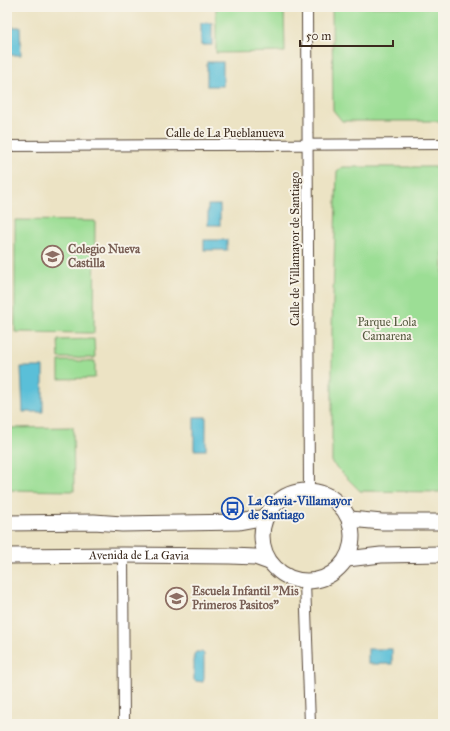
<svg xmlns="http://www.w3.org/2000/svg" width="450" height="731" font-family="'IM FELL Great Primer',serif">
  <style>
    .green { fill: #9cde95; stroke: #6c845a }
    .water { fill: #5abfd8; stroke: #4a747b }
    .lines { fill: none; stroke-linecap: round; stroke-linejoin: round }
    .street-casing { stroke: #564637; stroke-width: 12 }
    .primary-casing { stroke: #564637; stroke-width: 17 }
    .street { stroke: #fff; stroke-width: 10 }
    .primary { stroke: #fff; stroke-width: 15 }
    .labels { text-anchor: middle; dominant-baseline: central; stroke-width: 4; stroke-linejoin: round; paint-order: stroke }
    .street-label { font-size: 12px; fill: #3b2a1e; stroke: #f7f3e8 }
    .education-label { font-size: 12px; font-weight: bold; fill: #785e54; stroke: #f7f3e8; text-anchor: start }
    .park-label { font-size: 12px; fill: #53573c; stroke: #f7f3e8 }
    .transit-label { font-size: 12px; font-weight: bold; fill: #164399; stroke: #f7f3e8; text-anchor: start }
  </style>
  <rect width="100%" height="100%" fill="#f7f3e8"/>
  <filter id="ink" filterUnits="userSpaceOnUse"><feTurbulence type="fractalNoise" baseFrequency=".025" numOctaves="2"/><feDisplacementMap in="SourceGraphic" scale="8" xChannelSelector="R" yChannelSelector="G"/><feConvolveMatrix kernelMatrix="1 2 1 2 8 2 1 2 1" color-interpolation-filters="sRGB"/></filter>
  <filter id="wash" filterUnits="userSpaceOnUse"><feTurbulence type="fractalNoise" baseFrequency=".012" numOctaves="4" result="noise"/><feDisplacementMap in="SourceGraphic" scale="16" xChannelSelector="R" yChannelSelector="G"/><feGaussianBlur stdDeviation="0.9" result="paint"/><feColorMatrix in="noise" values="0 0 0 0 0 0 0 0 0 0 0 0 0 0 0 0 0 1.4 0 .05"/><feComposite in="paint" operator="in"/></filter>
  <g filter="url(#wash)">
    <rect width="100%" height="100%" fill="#ece3c4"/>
    <g class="green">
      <polygon points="216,7 284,7 285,52 216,53"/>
      <polygon points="332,7 443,7 443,121 342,121 333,110"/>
      <polygon points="342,167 443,167 443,492 360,491 332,463 332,329 337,171"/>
      <polygon points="15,220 95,221 94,333 15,332"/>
      <polygon points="94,339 95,358 59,358 58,340"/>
      <polygon points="59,361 95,361 95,378 59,379"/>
      <polygon points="73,427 74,491 7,490 7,428"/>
    </g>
    <g class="water">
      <rect x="201" y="23" width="11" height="22"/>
      <polygon points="7,27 20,27 21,55 7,55"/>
      <rect x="207" y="62" width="16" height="24"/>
      <rect x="208" y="205" width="12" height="20"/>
      <rect x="204" y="240" width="23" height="10"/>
      <polygon points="21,367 43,367 43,412 23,412"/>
      <rect x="194" y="417" width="12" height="33"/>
      <rect x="368" y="649" width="24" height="15"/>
      <polygon points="196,652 202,652 204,654 204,679 203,682 196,681 194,680 194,654"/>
    </g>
  </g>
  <g filter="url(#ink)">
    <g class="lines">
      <defs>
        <g id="street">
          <polyline points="307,7 309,491"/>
          <polyline points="7,146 443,144"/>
          <polyline points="123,555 124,724"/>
          <polyline points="305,582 310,724"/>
        </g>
        <g id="primary">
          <circle cx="307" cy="536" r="45"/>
          <polyline points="350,519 382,522 443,522"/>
          <polyline points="7,523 94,522 122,524 239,522 266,517"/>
          <path id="s1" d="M7 556 123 555 230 556 255 557 269 562"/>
          <polyline points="347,559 381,555 443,554"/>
        </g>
      </defs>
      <use href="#street" class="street-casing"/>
      <use href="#primary" class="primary-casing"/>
      <use href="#street" class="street"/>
      <use href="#primary" class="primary"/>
    </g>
  </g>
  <defs>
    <symbol id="school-ring" viewBox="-11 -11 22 22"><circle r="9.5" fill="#f7f3e8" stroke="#8d6e63" stroke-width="1.5"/><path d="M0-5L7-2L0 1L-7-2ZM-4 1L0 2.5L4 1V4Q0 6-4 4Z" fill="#8d6e63"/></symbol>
    <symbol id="bus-ring" viewBox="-11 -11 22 22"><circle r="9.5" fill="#f7f3e8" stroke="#1a4fb4" stroke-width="1.5"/><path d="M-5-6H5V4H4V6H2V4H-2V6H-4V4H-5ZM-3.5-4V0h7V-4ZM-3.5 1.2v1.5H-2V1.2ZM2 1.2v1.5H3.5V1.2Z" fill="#1a4fb4"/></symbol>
  </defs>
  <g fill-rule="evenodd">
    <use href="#school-ring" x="40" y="244" width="25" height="25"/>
    <use href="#bus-ring" x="220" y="496" width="25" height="25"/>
    <use href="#school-ring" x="164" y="586" width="25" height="25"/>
  </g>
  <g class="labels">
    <g class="street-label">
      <text x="225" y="133">Calle de La Pueblanueva</text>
      <text transform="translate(295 249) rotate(-90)">Calle de Villamayor de Santiago</text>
      <text stroke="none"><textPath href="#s1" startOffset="132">Avenida de La Gavia</textPath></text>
    </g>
    <g class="education-label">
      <text x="68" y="249">Colegio Nueva<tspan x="68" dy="14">Castilla</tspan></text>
      <text x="192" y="591">Escuela Infantil "Mis<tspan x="192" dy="14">Primeros Pasitos"</tspan></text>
    </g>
    <g class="park-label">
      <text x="387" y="322">Parque Lola<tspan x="387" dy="14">Camarena</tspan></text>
    </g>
    <g class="transit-label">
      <text x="248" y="501">La Gavia-Villamayor<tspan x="248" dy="14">de Santiago</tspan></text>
    </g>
  </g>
  <rect width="450" height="731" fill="none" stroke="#f7f3e8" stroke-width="24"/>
  <path d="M300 40v6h93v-6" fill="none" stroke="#3b2a1e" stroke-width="2"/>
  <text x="306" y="40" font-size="12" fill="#3b2a1e" stroke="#f7f3e8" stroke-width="3" paint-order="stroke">50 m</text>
</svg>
